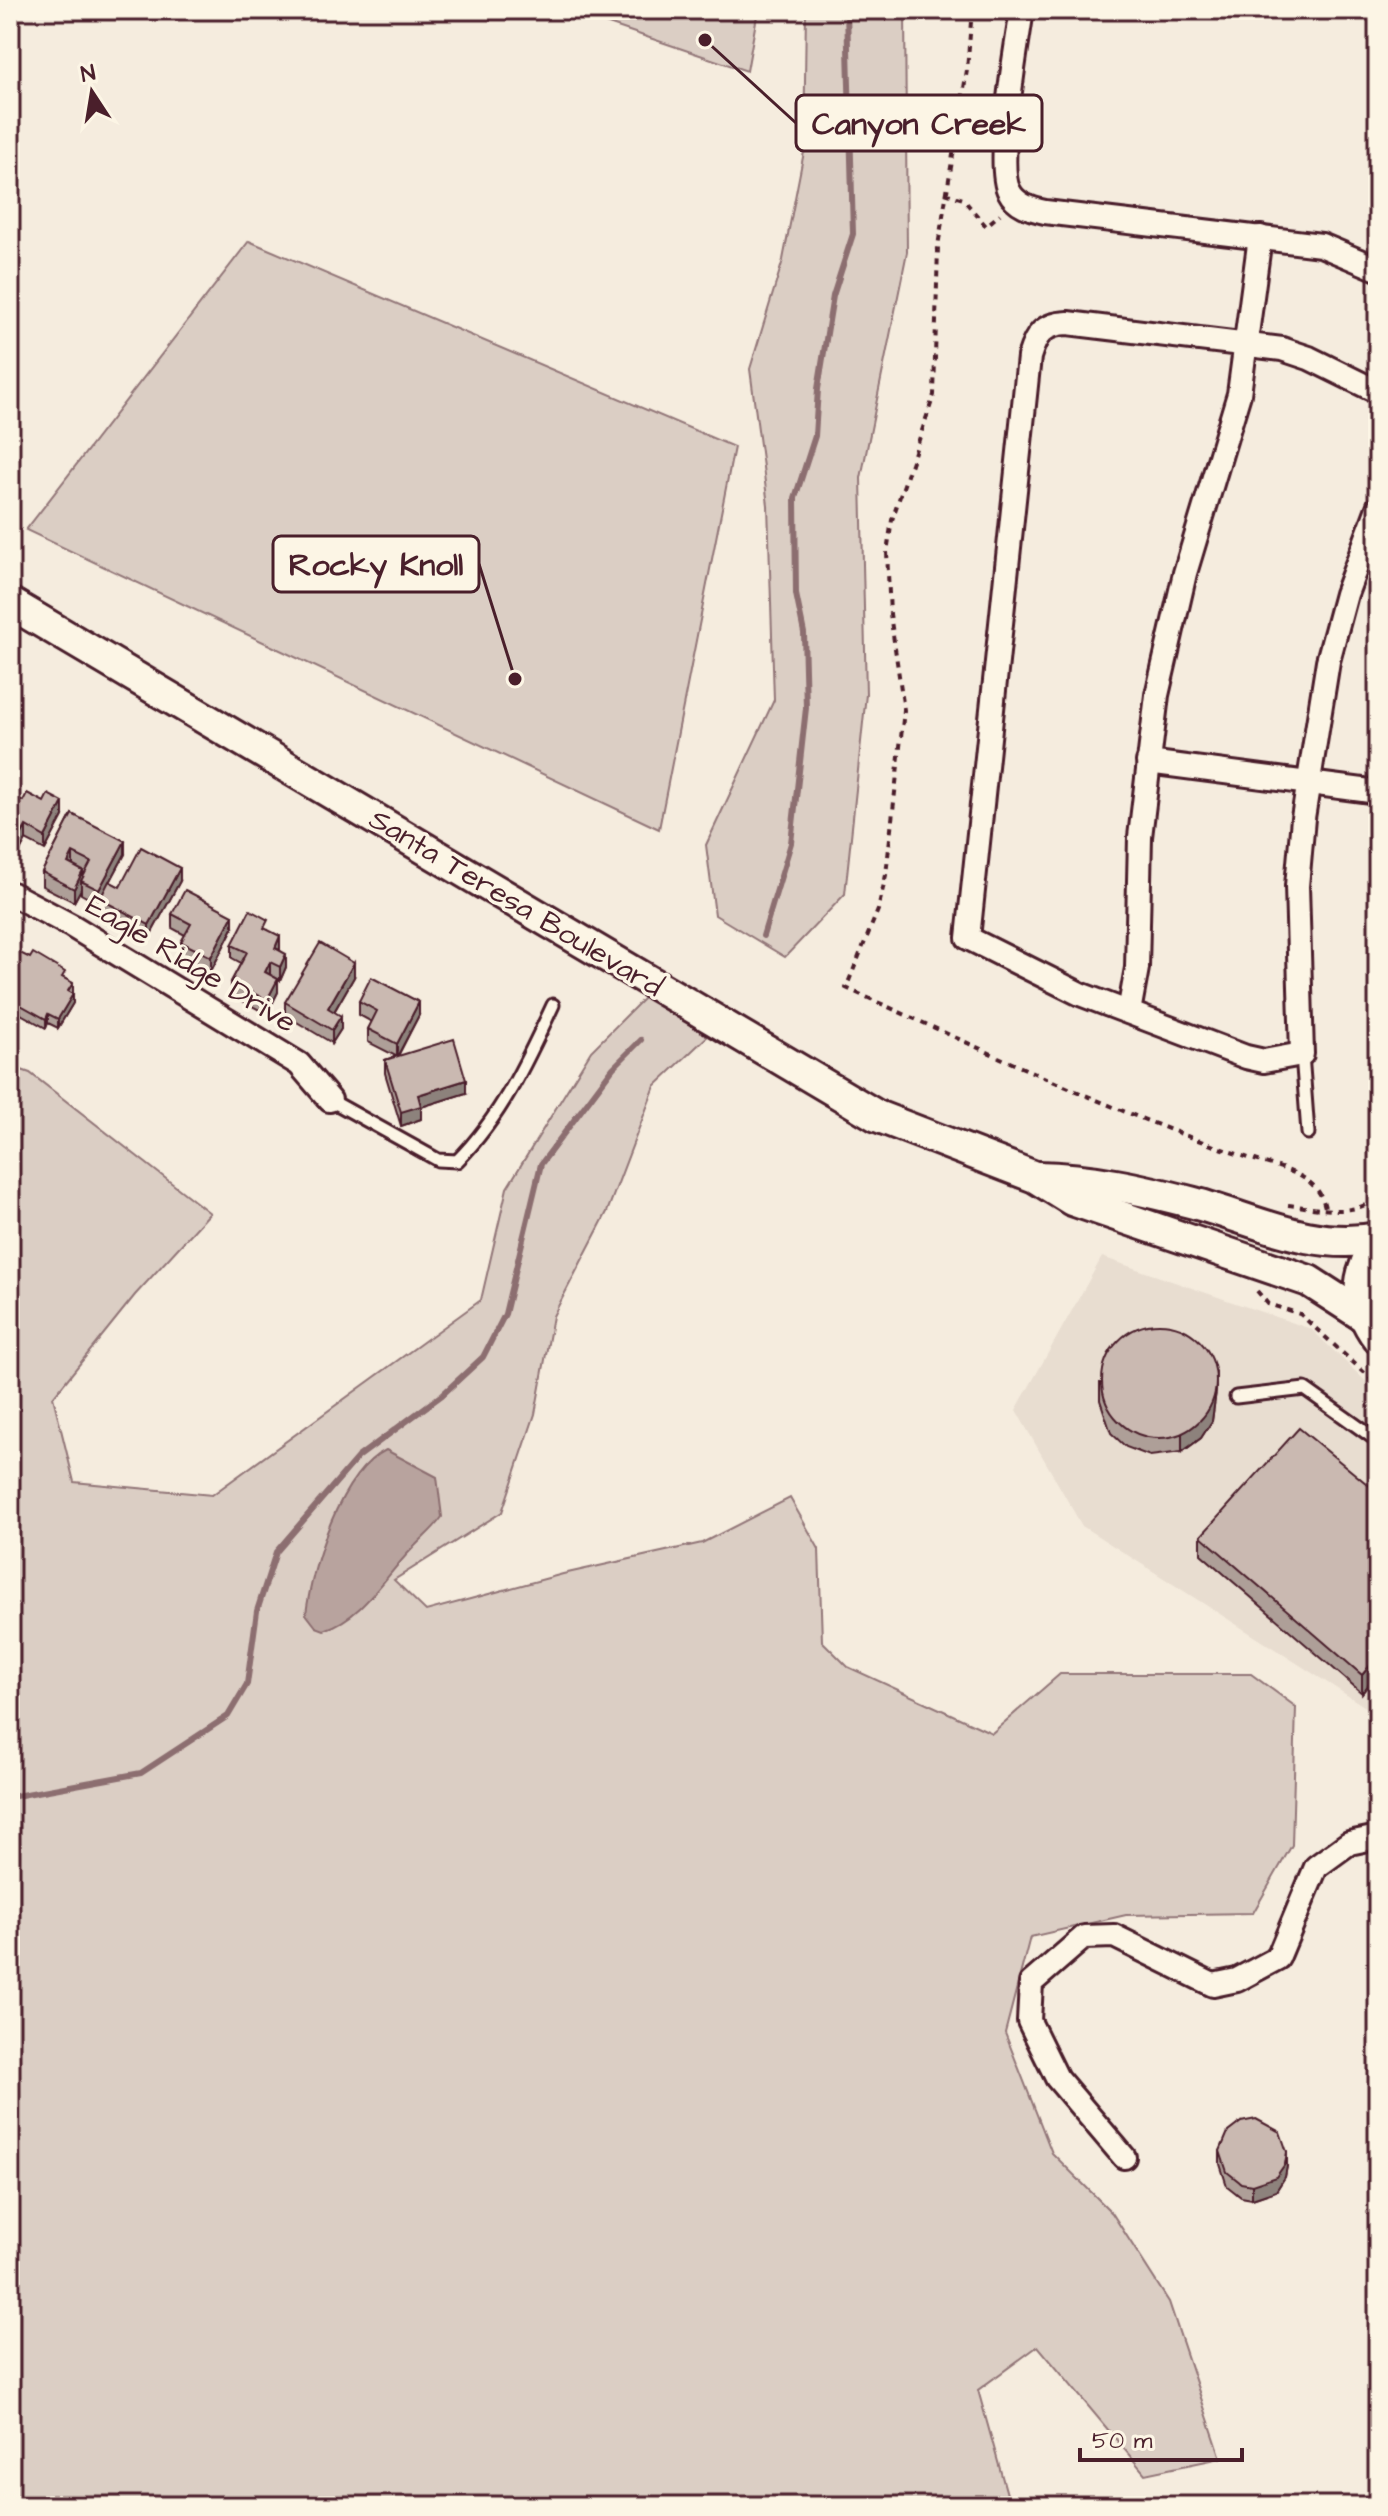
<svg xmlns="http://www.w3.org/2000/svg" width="1388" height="2516" font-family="'Architects Daughter',sans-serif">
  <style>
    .built { fill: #e8ddd0 }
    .green { fill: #dbcec4; stroke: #927678; stroke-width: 2 }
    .water { fill: #b8a39e; stroke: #8c6e70; stroke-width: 2 }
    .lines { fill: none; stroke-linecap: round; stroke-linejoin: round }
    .stream { stroke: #8c6e70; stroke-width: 6 }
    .service-casing { stroke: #4a1f2b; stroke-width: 17 }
    .minor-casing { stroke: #4a1f2b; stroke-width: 28 }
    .secondary-casing { stroke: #4a1f2b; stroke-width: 36 }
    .path { stroke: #4a1f2b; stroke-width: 4; stroke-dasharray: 6 6; stroke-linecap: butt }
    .service { stroke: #fcf5e5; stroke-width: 11 }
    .minor { stroke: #fcf5e5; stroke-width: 22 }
    .secondary { stroke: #fcf5e5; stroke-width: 30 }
    .wall { fill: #ae9f98; stroke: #4a1f2b; stroke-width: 2 }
    .shaded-wall { fill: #8d827c; stroke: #4a1f2b; stroke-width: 2 }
    .building { fill: #cab9b1; stroke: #4a1f2b; stroke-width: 2 }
    .labels { text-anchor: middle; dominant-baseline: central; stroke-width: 7; stroke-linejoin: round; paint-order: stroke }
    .street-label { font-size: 30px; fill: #4a1f2b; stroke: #fcf5e5 }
    .leader { fill: none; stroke: #4a1f2b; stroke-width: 3 }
    .callout-dot { fill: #4a1f2b; stroke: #fcf5e5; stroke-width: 3 }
    .callout { fill: #fcf5e5; stroke: #4a1f2b; stroke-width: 3 }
    .callout-label { font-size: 32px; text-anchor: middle; font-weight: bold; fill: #4a1f2b }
  </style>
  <rect width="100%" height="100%" fill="#f5ecde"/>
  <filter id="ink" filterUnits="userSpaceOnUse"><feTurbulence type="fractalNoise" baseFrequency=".0125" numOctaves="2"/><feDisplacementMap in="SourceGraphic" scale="16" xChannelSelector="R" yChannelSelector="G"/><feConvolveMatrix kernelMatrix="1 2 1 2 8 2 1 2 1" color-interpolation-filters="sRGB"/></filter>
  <g filter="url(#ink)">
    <polygon class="built" points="1102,1257 1311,1329 1378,1393 1378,1715 1082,1526 1016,1410"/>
    <g class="green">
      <polygon points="567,10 758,10 747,71"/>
      <polygon points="806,10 905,10 907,252 861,478 866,694 845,894 785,957 715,915 706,845 774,700 768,505 750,369 783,260 804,152"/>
      <polygon points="249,241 734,447 659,829 26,530"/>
      <polygon points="645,997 712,1032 655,1086 607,1212 553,1316 535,1414 502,1512 394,1580 426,1611 563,1574 702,1543 790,1498 819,1549 822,1641 848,1667 992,1733 1060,1674 1251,1674 1296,1707 1292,1845 1253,1913 1126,1915 1030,1937 1005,2033 1052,2153 1112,2213 1169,2302 1221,2458 1145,2474 1038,2346 978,2390 1008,2498 1005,2506 10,2506 10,1066 30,1073 210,1213 135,1295 53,1397 74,1482 212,1495 481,1300 507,1188 591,1051"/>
    </g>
    <path class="water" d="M386 1450 437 1477 442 1517C433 1530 423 1537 412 1549 384 1577 364 1617 324 1630L316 1627 306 1614C312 1567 339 1473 386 1450Z"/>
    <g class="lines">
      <g class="stream">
        <polyline points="763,936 791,843 806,708 804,633 796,594 795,498 815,436 818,389 833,296 853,234 847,10"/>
        <polyline points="10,1797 141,1773 228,1716 247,1684 257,1611 276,1552 358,1457 442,1395 483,1357 505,1314 541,1164 613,1068 641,1040"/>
      </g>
      <defs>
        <g id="service">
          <polyline points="1302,1054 1308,1133"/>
          <path d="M330 1100 438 1160 457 1161C501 1117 527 1061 553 1005"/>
          <polyline points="1236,1397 1305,1389 1378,1441"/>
        </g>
        <g id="minor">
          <path d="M1022 10C1017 44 995 165 1009 191 1016 205 1031 209 1045 212L1321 245 1378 269"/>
          <path d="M1378 392 1309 358 1282 349 1068 323C1043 324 1036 334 1029 357L968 938 1080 994 1246 1057 1264 1061 1302 1054 1297 886 1303 818 1328 661 1346 594 1378 508"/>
          <polyline points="1148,762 1378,792"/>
          <polyline points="10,893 72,926 299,1064 330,1100"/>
          <polyline points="1129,1012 1137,968 1140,837 1157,695 1185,573 1239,394 1260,237"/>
          <polyline points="1124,2157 1057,2078 1029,2021 1031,1983 1084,1937 1114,1936 1213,1985 1237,1980 1278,1958 1316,1867 1349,1843 1378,1837"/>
        </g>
        <g id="secondary">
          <polyline points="10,603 877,1116 1035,1177 1072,1200 1309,1281 1365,1317"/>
          <path d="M1037 1177C1092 1178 1141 1189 1194 1203 1256 1220 1312 1251 1378 1238"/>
          <path d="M1378 1244C1355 1274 1354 1307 1378 1338"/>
        </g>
      </defs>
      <use href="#service" class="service-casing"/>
      <use href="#minor" class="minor-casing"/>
      <use href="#secondary" class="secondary-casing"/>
      <g class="path">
        <path d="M972 10 967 70 938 246 934 395 892 520 887 552 890 614 904 710 886 875 878 910 846 988C981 1048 1115 1114 1255 1160 1283 1169 1319 1175 1325 1208"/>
        <polyline points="945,193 963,199 986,226 1000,214"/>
        <path d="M1288 1205C1319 1208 1353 1218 1378 1197"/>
        <polyline points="1257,1291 1268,1304 1300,1314 1378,1385"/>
      </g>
      <use href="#service" class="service"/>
      <use href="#minor" class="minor"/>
      <use href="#secondary" class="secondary"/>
    </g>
    <g class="wall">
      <polygon points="10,795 23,801 63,816 45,850 26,840 10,870"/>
      <polygon points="72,814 125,854 110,882 120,887 180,881 149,938 100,912 100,902 99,904 81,894 81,889 74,902 42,886 42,872"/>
      <polygon points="172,914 233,928 211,971 181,955 181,942 185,935 172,928"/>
      <polygon points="268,930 280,950 286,967 280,981 278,980 278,992 267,1014 231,995 231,982 241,963 232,958 232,945"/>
      <polygon points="10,962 65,979 73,983 73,1003 58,1028 48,1023 46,1028 10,1008"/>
      <polygon points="354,977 334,1012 341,1029 332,1043 285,1015 285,1002"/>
      <polygon points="359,1001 419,1015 398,1056 466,1093 421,1107 421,1119 401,1126 385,1073 385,1060 396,1056 368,1042 368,1029 372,1022 359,1015"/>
      <polygon points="1100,1383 1216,1391 1212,1421 1201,1438 1182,1452 1150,1456 1126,1447 1111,1433 1100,1400"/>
      <polygon points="1378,1493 1378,1673 1362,1693 1201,1554 1201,1536"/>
      <polygon points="1220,2151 1287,2166 1285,2177 1276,2191 1252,2199 1241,2197 1227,2186 1220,2164"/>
    </g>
    <g class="shaded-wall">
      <polygon points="63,802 63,816 45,850 45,837"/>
      <polygon points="26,826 26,840 10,870 10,856"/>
      <polygon points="125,841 125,854 101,899 100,899 99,904 99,890"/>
      <polygon points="73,853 73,866 68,863"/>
      <polygon points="180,868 180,881 149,938 149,925"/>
      <polygon points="83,871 83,882 81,881 81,889 74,902 74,889"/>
      <polygon points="233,915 233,928 211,971 211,957"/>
      <polygon points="280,936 280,950 275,948"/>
      <polygon points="286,954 286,967 280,981 280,967"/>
      <polygon points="270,962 270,976 265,972"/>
      <polygon points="354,963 354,977 328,1022 328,1008"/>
      <polygon points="278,979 278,992 267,1014 267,1000"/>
      <polygon points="73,994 73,1003 58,1028 58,1019"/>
      <polygon points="419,1002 419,1015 397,1057 397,1044"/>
      <polygon points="48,1014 48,1023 46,1028 46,1019"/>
      <polygon points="341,1016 341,1029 332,1043 332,1030"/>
      <polygon points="466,1080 466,1093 421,1107 421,1119 401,1126 401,1112 418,1095"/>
      <polygon points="1216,1373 1216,1391 1212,1421 1201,1438 1182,1452 1182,1434"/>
      <polygon points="1378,1656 1378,1673 1362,1693 1362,1675"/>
      <polygon points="1287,2152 1287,2166 1285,2177 1276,2191 1252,2199 1252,2185"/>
    </g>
    <g class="building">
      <polygon points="27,793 44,802 48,794 63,802 45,837 26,826 10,856 10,817 13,812 10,810 10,795 23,801"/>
      <polygon points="72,814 125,841 99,890 81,881 91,862 73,853 68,863 83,871 74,889 42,872"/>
      <polygon points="141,847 180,868 149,925 100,899 109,881 120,887"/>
      <polygon points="185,890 233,915 211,957 181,942 191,924 172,914"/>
      <polygon points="250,910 268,920 264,928 280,936 275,948 286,954 280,967 270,962 265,972 278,979 267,1000 231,982 247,952 232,945"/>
      <polygon points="320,943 354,963 328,1008 341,1016 332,1030 285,1002"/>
      <polygon points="16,951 30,958 33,953 65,972 62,977 73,983 68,991 73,994 58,1019 48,1014 46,1019 10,999 11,990 10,989 10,962"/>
      <polygon points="371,977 419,1002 397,1044 368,1029 377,1011 359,1001"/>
      <polygon points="454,1039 466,1080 418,1095 421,1106 401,1112 385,1060"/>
      <circle cx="1159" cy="1381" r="57"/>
      <polygon points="1299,1428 1378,1493 1378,1656 1362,1675 1201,1536"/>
      <polygon points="1256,2119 1280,2132 1287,2152 1285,2164 1276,2177 1252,2185 1241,2183 1227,2172 1220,2151 1228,2132 1241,2122"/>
    </g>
  </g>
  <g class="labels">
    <g class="street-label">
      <text transform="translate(516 903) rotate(31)">Santa Teresa Boulevard</text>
      <text transform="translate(191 964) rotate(31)">Eagle Ridge Drive</text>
    </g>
  </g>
  <path class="leader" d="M705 40L796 123M515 679L479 564"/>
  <g class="callout-dot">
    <circle cx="705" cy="40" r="8"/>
    <circle cx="515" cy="679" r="8"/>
  </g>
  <g class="callout">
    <rect x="796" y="95" width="246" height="56" rx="8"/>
    <rect x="273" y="536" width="206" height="56" rx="8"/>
  </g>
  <g class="callout-label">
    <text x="919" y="134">Canyon Creek</text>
    <text x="376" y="575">Rocky Knoll</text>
  </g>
  <rect width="1388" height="2516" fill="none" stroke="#fcf5e5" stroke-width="40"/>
  <rect x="20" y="20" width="1348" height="2476" fill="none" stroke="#4a1f2b" stroke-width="3" filter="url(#ink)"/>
  <g transform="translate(92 92) rotate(348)" stroke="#fcf5e5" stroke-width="6" paint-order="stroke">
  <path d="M0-6L14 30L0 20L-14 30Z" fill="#4a1f2b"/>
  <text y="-12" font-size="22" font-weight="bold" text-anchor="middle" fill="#4a1f2b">N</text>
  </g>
  <path d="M1080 2448v12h162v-12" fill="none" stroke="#4a1f2b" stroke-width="4"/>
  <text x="1092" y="2448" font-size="24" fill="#4a1f2b" stroke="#fcf5e5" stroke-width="6" paint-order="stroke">50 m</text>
</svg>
